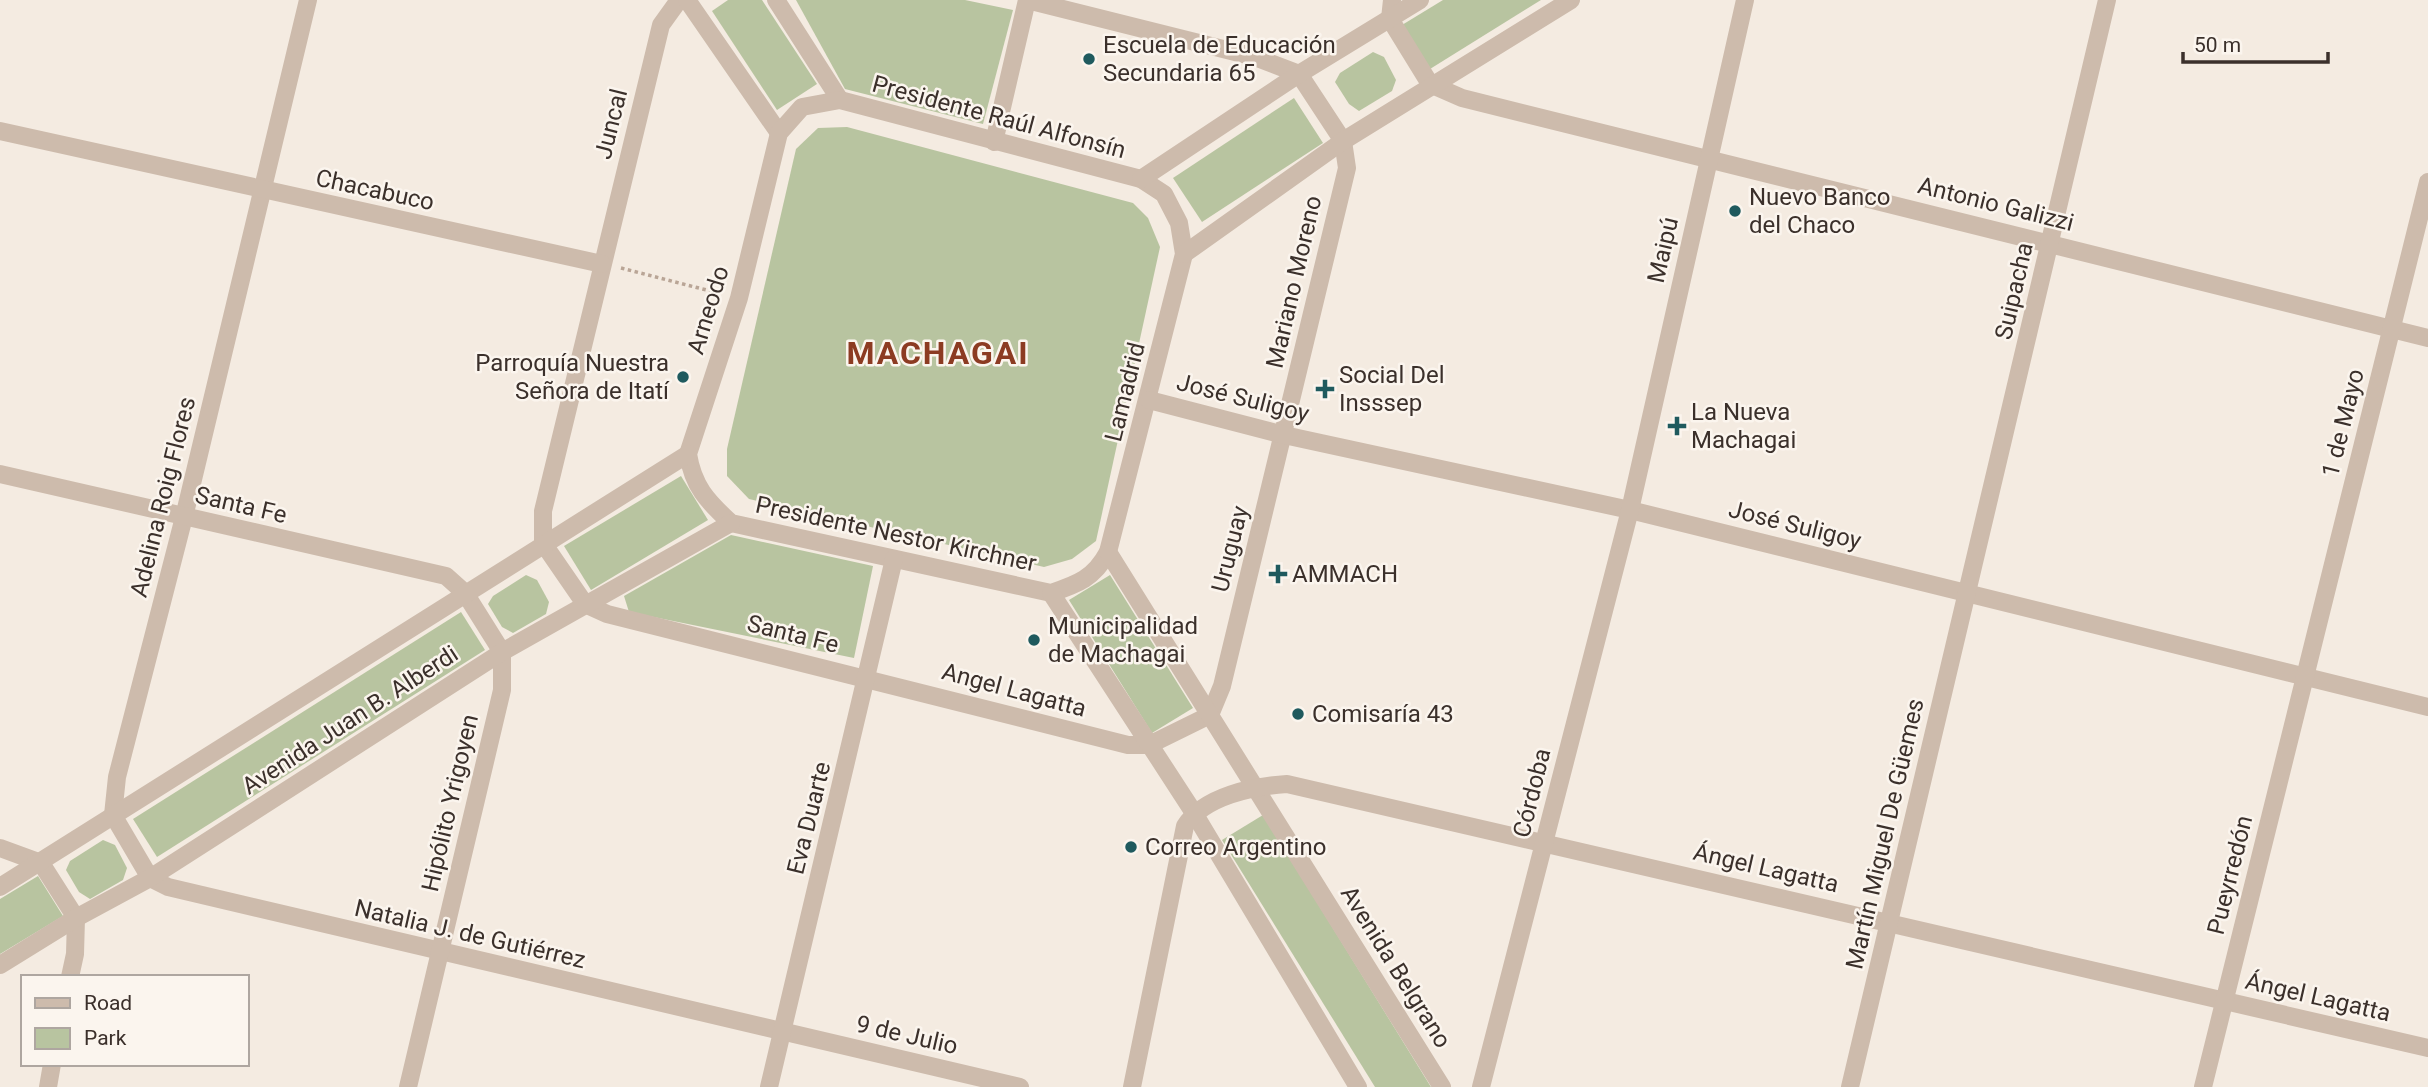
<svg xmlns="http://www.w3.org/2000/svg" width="2428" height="1087" font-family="Roboto,sans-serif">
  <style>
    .green { fill: #b8c4a0 }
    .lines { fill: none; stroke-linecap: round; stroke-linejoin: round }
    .path { stroke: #b9a596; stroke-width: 3.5; stroke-dasharray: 3.5 3.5; stroke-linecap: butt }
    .minor { stroke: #cdbbac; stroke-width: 18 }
    .poi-dot { fill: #1f5a5e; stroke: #fbf5ee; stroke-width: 2.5 }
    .labels { text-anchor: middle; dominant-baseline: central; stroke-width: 5; stroke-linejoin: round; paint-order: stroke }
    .poi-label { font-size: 24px; fill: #3b302b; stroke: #fbf5ee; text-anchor: start }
    .street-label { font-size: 24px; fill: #3b302b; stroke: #fbf5ee }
    .district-label { font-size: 32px; font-weight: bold; letter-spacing: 2px; fill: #8c3b22; stroke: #fbf5ee }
  </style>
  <rect width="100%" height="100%" fill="#f4ebe1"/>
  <g class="green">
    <polygon points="728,0 762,0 817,84 777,110 712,11"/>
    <polygon points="796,0 965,0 1013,10 983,124 845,89"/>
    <polygon points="1443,0 1541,0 1430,69 1402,25"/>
    <polygon points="1373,52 1384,57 1396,80 1392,91 1359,111 1349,104 1335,82 1340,73"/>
    <polygon points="1294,98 1323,143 1202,222 1173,178"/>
    <polygon points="847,127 1133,203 1148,218 1160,247 1096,541 1072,559 1044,567 749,499 727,476 727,449 796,149 818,128"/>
    <polygon points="681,476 708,520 591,590 564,546"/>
    <polygon points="731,535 873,566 854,658 629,612 624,596"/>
    <polygon points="526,575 537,580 549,602 546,614 513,633 502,627 488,604 493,596"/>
    <polygon points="1110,575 1193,708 1152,733 1069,600"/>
    <polygon points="461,612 485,650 157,857 133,819"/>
    <polygon points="1263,815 1431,1087 1375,1087 1222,840"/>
    <polygon points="103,840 115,845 127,868 123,880 90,899 79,892 66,870 70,861"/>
    <polygon points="38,876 63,916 0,954 0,899"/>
  </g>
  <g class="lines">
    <polyline class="path" points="621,268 722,294"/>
    <g class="minor">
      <polyline points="308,0 184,517 117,777 113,815 150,878 168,887 1020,1087"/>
      <polyline points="679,0 661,25 543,511 543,543 585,604 607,614 1128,745 1149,745 1210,715 1222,686 1347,168 1343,141 1299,74 1255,57 1027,0 994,142"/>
      <polyline points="687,0 779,133"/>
      <polyline points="776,0 840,100"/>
      <polyline points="1392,0 1390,19 1430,84 1462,98 2428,338"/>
      <path d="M840 100 1141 179 1164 194 1179 223 1184 254 1108 552C1094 578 1078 584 1051 593L731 523C707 501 693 486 688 454L739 298 779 133 802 107Z"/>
      <polyline points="0,131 602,264"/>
      <polyline points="1141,179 1299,74 1420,0"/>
      <polyline points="1184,254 1343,141 1571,0"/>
      <polyline points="1149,400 1284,435 1630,510 2428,707"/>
      <polyline points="0,474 446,576 465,593 502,652 502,690 408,1087"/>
      <polyline points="1108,552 1442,1087"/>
      <polyline points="1051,593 1194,813 1358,1087"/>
      <polyline points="0,848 41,863 76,918 75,954 70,977"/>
      <polyline points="0,887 688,454"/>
      <polyline points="0,965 76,918 150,878 502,652 731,523"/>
      <polyline points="48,1087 52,1064"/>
      <polyline points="769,1087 894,559"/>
      <path d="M1132 1087 1185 826C1204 796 1254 786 1287 784L2428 1048"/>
      <polyline points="1481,1087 1630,510 1745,0"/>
      <polyline points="1850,1087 2107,0"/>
      <polyline points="2203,1087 2428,182"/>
    </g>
  </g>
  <g class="poi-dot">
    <circle cx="1089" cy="59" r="7"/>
    <circle cx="1735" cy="211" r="7"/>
    <circle cx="683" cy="377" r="7"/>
    <path d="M1321.5 378.5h7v7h7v7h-7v7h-7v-7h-7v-7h7z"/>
    <path d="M1673.5 415.5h7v7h7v7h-7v7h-7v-7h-7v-7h7z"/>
    <path d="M1274.5 563.5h7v7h7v7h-7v7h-7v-7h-7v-7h7z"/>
    <circle cx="1034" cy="640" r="7"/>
    <circle cx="1298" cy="714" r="7"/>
    <circle cx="1131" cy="847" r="7"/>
  </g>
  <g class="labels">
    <g class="poi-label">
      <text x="1103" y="45">Escuela de Educación<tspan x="1103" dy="28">Secundaria 65</tspan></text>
      <text x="1749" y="197">Nuevo Banco<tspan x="1749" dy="28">del Chaco</tspan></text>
      <text x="669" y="363" text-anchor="end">Parroquía Nuestra<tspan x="669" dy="28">Señora de Itatí</tspan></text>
      <text x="1339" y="375">Social Del<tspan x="1339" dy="28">Insssep</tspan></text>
      <text x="1691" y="412">La Nueva<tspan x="1691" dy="28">Machagai</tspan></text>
      <text x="1292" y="574">AMMACH</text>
      <text x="1048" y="626">Municipalidad<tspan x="1048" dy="28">de Machagai</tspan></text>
      <text x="1312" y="714">Comisaría 43</text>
      <text x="1145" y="847">Correo Argentino</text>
    </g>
    <g class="street-label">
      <text transform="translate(999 117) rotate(15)">Presidente Raúl Alfonsín</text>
      <text transform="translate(611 124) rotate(-76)">Juncal</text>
      <text transform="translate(375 190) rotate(12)">Chacabuco</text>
      <text transform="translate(1996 204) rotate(14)">Antonio Galizzi</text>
      <text transform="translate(1663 250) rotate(-77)">Maipú</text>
      <text transform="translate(1294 282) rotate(-77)">Mariano Moreno</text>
      <text transform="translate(2014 291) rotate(-77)">Suipacha</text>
      <text transform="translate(708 310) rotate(-73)">Arneodo</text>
      <text transform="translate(1125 392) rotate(-76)">Lamadrid</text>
      <text transform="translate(1243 398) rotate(14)">José Suligoy</text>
      <text transform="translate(2343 423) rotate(-76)">1 de Mayo</text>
      <text transform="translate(163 497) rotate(-76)">Adelina Roig Flores</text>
      <text transform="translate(241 505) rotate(13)">Santa Fe</text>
      <text transform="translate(1795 525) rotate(14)">José Suligoy</text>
      <text transform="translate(896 534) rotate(12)">Presidente Nestor Kirchner</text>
      <text transform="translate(1230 549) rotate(-76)">Uruguay</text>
      <text transform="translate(793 634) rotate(14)">Santa Fe</text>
      <text transform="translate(1014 690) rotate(15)">Angel Lagatta</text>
      <text transform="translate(350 720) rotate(-33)">Avenida Juan B. Alberdi</text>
      <text transform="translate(1532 793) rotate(-76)">Córdoba</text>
      <text transform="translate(450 803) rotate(-77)">Hipólito Yrigoyen</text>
      <text transform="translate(809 818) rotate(-76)">Eva Duarte</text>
      <text transform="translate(1885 834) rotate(-77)">Martín Miguel De Güemes</text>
      <text transform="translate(1766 868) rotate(13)">Ángel Lagatta</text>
      <text transform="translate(2230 875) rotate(-76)">Pueyrredón</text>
      <text transform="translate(470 934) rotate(13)">Natalia J. de Gutiérrez</text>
      <text transform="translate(1396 967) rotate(58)">Avenida Belgrano</text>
      <text transform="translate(2318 997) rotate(13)">Ángel Lagatta</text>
      <text transform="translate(907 1035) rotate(13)">9 de Julio</text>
    </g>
    <g class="district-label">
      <text x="938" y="353">MACHAGAI</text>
    </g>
  </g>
  <rect x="21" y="975" width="228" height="91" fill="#fbf5ee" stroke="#aea6a0" stroke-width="2"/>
  <rect x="35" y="998" width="35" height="10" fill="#cdbbac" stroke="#aea6a0" stroke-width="2"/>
  <text x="84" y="1010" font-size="21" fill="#3b302b">Road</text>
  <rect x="35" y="1028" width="35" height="21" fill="#b8c4a0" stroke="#aea6a0" stroke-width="2"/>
  <text x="84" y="1045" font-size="21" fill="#3b302b">Park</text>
  <path d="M2183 52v10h145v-10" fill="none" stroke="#3b302b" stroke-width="3.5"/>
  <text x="2194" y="52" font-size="21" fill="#3b302b" stroke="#fbf5ee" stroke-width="5" paint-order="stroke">50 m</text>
</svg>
